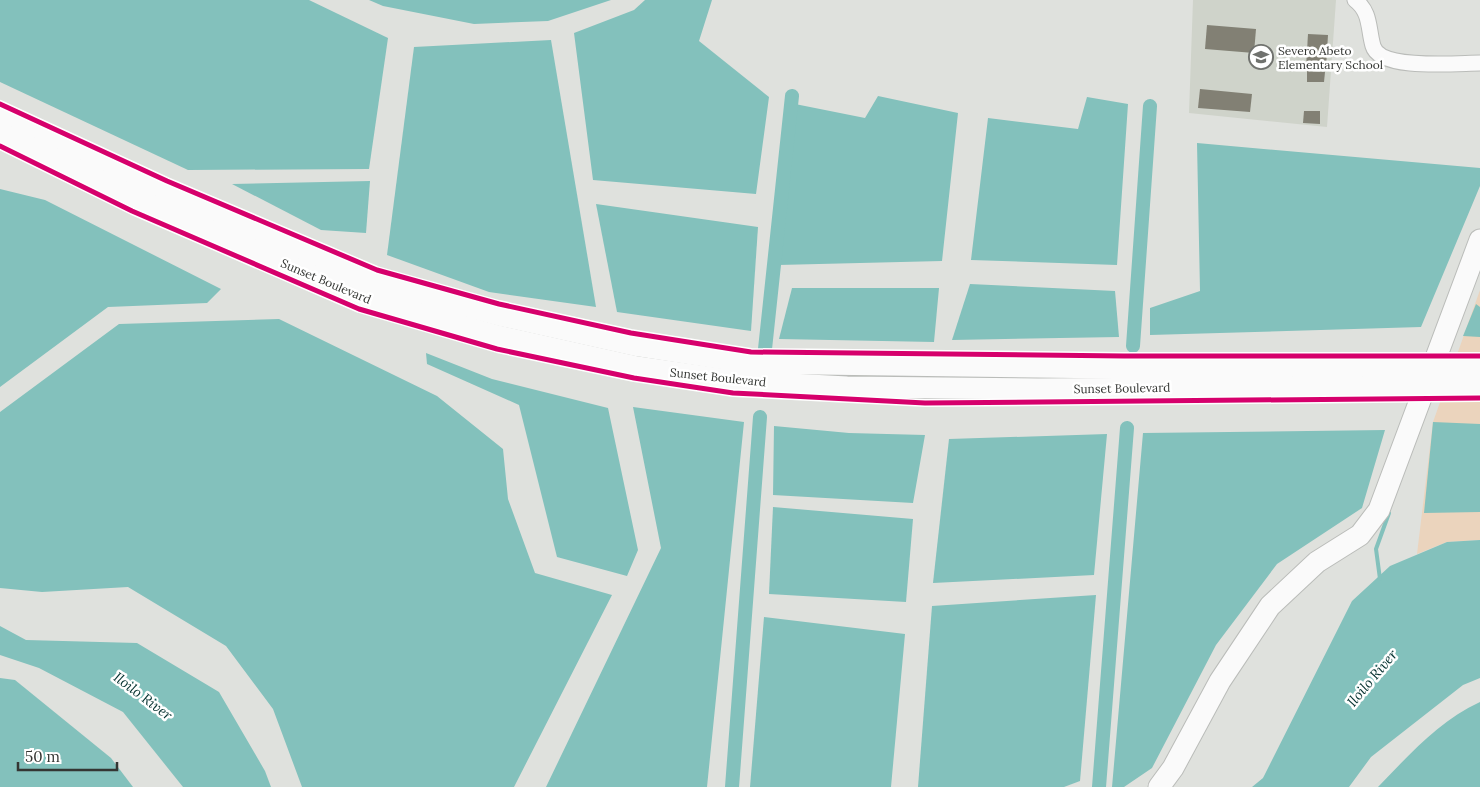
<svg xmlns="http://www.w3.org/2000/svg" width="1480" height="787" font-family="Lora,serif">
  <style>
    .built { fill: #cfd3ca }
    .green { fill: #ebd4bd }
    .water { fill: #83c1bc }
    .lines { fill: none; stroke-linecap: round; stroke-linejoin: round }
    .stream { stroke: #83c1bc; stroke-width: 4 }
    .canal { stroke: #83c1bc; stroke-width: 14 }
    .building { fill: #828074 }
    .street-casing { stroke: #babcb9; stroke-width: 17 }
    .secondary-casing { stroke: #babcb9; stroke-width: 23 }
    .street { stroke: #fafafa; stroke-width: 15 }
    .secondary { stroke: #fafafa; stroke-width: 21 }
    .cycleway-casing { stroke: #fff; stroke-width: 8 }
    .cycleway { stroke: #d6006c; stroke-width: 5 }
    .labels { text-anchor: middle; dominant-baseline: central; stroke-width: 5; stroke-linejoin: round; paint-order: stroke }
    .poi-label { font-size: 12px; fill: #343633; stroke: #fff; text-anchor: start }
    .street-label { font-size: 12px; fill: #343633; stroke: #fff }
    .water-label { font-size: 14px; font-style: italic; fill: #03302e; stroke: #fff }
  </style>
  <rect width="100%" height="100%" fill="#dfe1dd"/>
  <polygon class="built" points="1193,0 1336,0 1327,127 1189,113"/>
  <polygon class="green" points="1480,290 1480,540 1447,542 1417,554 1433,422"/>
  <g class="water">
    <polygon points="0,0 309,0 388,38 369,169 188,170 0,82"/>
    <polygon points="369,0 611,0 548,21 474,24 383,6"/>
    <polygon points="645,0 712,0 699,41 769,97 756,194 593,180 574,33 634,10"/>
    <polygon points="551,40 596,307 489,292 387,255 414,47"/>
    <polygon points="878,96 958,113 942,261 778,265 795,104 865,118"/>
    <polygon points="1087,97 1128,104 1117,265 971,260 988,118 1078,129"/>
    <polygon points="1197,143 1480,168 1480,186 1421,327 1150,335 1150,308 1200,291"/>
    <polygon points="370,181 366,233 321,230 232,184"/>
    <polygon points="0,189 45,200 221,289 207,303 108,307 0,387"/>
    <polygon points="596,204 758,227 751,331 617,312"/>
    <polygon points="970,284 1115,291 1119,337 952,340"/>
    <polygon points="792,288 939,288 934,342 779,339"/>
    <polygon points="1476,304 1480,307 1480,337 1463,336"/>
    <polygon points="279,319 437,396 503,449 508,499 535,573 612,595 514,787 302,787 273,709 226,646 128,587 42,592 0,588 0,412 119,324"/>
    <polygon points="426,353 492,379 608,408 638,550 627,576 557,557 519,405 427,364"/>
    <polygon points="633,407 744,422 707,787 546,787 661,548"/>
    <polygon points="1433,422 1480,424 1480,512 1424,513"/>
    <polygon points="774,426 849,433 925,435 913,503 773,495"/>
    <polygon points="1385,430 1362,508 1277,564 1216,645 1152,768 1124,787 1112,787 1143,433"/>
    <polygon points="1107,434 1094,575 933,583 949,439"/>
    <polygon points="773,507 913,519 906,602 769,594"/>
    <polygon points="1480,540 1480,678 1463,685 1371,757 1349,787 1252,787 1263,778 1352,601 1390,566 1447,542"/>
    <polygon points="1096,595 1080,781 1064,787 918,787 932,606"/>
    <polygon points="764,617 905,634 891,787 750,787"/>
    <polygon points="0,626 26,640 137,643 219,692 265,771 271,787 183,787 123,712 39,668 0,655"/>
    <polygon points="0,678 15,680 111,758 133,787 0,787"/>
    <path d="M1480 702V787H1378C1409 755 1439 721 1480 702Z"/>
  </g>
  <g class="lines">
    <polyline class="stream" points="1380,579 1376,549 1389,513"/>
    <g class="canal">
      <polyline points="1133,346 1150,106"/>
      <polyline points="765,349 792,96"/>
      <polyline points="732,787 760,417"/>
      <polyline points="1099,787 1127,428"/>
    </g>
  </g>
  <g class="building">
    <polygon points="1207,25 1256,29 1254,53 1205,49"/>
    <polygon points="1308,34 1328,35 1326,69 1306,68"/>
    <polygon points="1307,71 1325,72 1324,82 1307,82"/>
    <polygon points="1200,89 1252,94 1250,112 1198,108"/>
    <polygon points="1304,111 1320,111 1320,124 1303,123"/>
  </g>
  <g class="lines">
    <defs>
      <path id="street" d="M1355 0C1371 12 1368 29 1373 46 1380 71 1458 63 1480 63"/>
      <g id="secondary">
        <polyline points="0,115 138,179 372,281 503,316 634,345 751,363 1115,368 1480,368"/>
        <polyline points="0,133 138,199 363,298 498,336 637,367 734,381 847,387 1038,389 1480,386"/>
        <polyline points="1159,787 1173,768 1220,681 1270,606 1317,562 1360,535 1379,510 1480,240"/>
      </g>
    </defs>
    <use href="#street" class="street-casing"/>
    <use href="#secondary" class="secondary-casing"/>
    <use href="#street" class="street"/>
    <use href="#secondary" class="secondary"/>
    <defs>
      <g id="cycleway">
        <polyline points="0,104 167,181 377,270 499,304 631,333 751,352 1124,356 1480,356"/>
        <polyline points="0,146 132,211 359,309 497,349 634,378 733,393 925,403 1480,398"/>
      </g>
    </defs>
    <use href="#cycleway" class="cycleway-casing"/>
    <use href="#cycleway" class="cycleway"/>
  </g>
  <defs>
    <symbol id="school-ring" viewBox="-11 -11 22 22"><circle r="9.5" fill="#fff" stroke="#70726e" stroke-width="1.5"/><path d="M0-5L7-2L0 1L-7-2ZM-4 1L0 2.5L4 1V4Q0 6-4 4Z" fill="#70726e"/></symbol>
  </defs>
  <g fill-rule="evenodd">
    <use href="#school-ring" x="1247" y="43" width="28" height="28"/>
  </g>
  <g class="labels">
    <g class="poi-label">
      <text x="1278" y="50">Severo Abeto<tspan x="1278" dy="14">Elementary School</tspan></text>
    </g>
    <g class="street-label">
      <text transform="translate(326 281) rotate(23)">Sunset Boulevard</text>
      <text transform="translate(718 377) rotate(6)">Sunset Boulevard</text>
      <text transform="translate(1122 388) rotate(-1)">Sunset Boulevard</text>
    </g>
    <g class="water-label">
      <text transform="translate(1372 678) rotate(-50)">Iloilo River</text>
      <text transform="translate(143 696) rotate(37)">Iloilo River</text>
    </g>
  </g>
  <path d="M18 762v8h99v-8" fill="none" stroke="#343633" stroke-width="2.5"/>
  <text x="25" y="762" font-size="15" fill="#343633" stroke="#ffffff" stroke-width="4" paint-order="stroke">50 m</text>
</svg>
